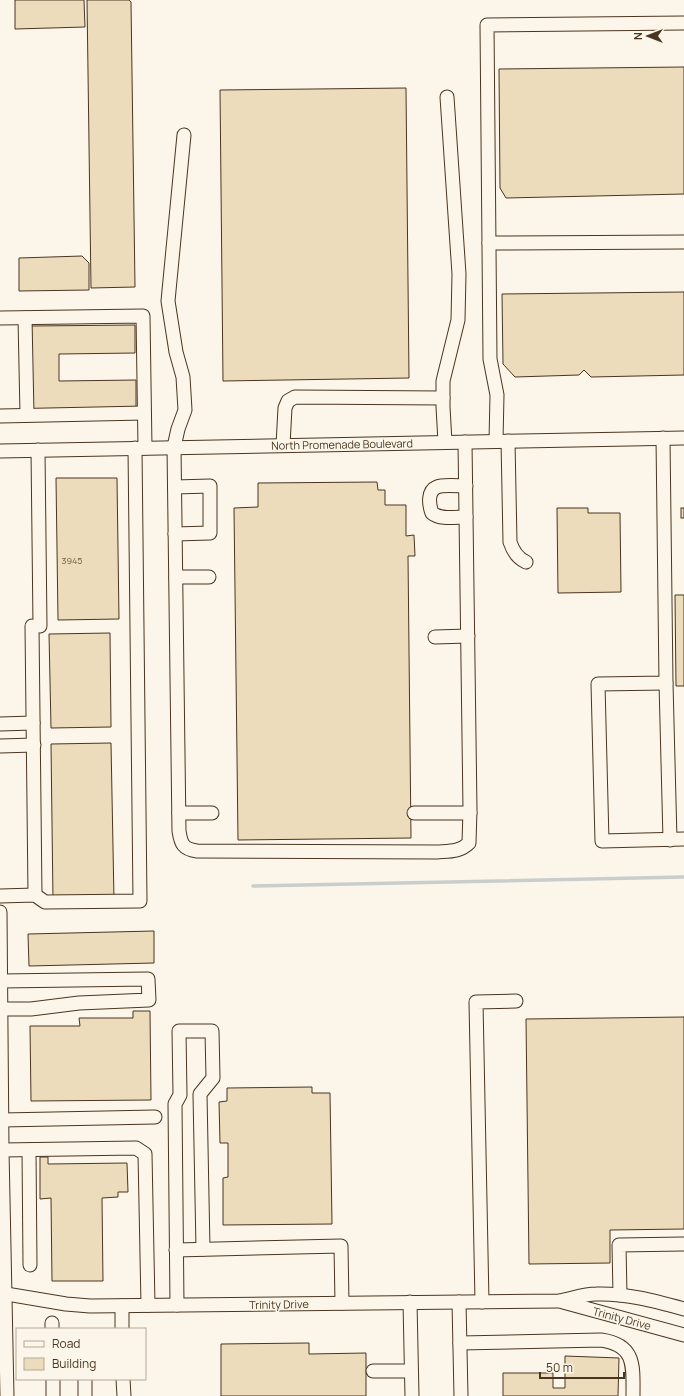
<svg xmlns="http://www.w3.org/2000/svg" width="684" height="1396" font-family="Manrope,sans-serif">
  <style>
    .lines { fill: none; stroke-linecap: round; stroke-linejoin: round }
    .stream { stroke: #c9cecd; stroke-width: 3.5 }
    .building { fill: #ecdcbc; stroke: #4a3520 }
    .minor-casing { stroke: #4a3520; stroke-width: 15 }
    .minor { stroke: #fbf6e9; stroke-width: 13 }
    .labels { text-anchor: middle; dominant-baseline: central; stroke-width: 3; stroke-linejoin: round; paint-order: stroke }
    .number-label { font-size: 9px; fill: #725f47 }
    .street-label { font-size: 11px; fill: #4a3520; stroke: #fbf6e9 }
  </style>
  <rect width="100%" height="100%" fill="#fbf6e9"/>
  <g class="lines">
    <polyline class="stream" points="253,886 684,877"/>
  </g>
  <g class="building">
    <polygon points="15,0 84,0 85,27 15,29"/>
    <polygon points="87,0 129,0 131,2 135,287 91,288"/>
    <polygon points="684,67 684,194 506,198 500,188 499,69"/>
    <polygon points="406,88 409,378 223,381 220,90"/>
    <polygon points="82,256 89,263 89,290 19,291 19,258"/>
    <polygon points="684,292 684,375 591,377 584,370 579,375 515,377 503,364 502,294"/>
    <polygon points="135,325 135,353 59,354 59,381 136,380 136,409 31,410 31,326"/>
    <polygon points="56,478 117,478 119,619 58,620"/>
    <polygon points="377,482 378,490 385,490 385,505 406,505 406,536 414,535 415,556 408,556 411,838 238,840 234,508 258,507 258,483"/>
    <polygon points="557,508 588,508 588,513 620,513 621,592 558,593"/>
    <rect x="681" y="508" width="3" height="10"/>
    <polygon points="675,595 684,595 684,686 676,686"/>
    <polygon points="110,633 111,727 51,728 49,634"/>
    <polygon points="111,743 114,900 53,901 51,744"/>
    <polygon points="154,931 154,963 29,966 28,934"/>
    <polygon points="133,1011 150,1011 151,1100 31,1101 30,1026 80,1026 79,1018 133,1018"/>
    <polygon points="684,1017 684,1229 610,1230 610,1263 529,1264 526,1019"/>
    <polygon points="312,1087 312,1093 330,1093 332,1224 223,1225 223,1178 228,1177 228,1143 220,1143 219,1102 227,1101 227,1088"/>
    <polygon points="40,1157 48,1157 48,1164 127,1163 128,1192 118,1192 118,1197 102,1198 103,1281 52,1281 51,1198 40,1199"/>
    <polygon points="309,1343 309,1354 366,1353 366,1396 221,1396 221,1344"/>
    <polygon points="565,1356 619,1358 618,1396 503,1396 503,1373 553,1373 553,1388 565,1388"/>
  </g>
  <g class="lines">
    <defs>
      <g id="minor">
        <path d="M184 135 168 301 176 352 183 377 185 410 178 429 174 447 179 831C181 844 183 849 197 851L437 852C449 851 460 852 469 843L470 810 465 442"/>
        <polyline points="489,243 684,242"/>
        <polyline points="0,318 143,316 145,448"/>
        <polyline points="25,318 27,415"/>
        <polyline points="0,416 144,413"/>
        <polyline points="663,438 666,683 598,684 602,841 684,839"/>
        <polyline points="496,441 497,395 490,359 487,25 684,23"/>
        <path d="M508 441 510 542C513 551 517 558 526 562"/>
        <polyline points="445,442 443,407 443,381 458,320 459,274 447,97"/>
        <polyline points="283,445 285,408 288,401 295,397 443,398"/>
        <polyline points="38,450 40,626"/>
        <polyline points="0,451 684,438"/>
        <path d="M466 486C459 486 443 484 437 487 427 491 429 505 432 513 441 520 455 517 466 517"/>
        <polyline points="175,487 210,486 210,533 175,534"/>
        <polyline points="176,577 209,577"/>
        <polyline points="32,626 35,895"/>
        <polyline points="435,637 468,636"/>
        <polyline points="666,683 670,840"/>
        <polyline points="0,724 33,723"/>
        <polyline points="0,746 34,745"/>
        <polyline points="179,813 212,813"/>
        <polyline points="414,813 470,813"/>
        <polyline points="0,896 35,895 45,902 140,901 135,448"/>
        <polyline points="0,912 2,1150 7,1396"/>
        <polyline points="1,981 148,979 149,1000 79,1003 31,1009 1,1009"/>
        <polyline points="2,1120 155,1117"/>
        <polyline points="2,1150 136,1148 145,1154 148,1305"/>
        <polyline points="29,1150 30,1265"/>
        <polyline points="176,1250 341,1246 342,1303"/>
        <path d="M0 1293 66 1304 90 1306 559 1301C571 1299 584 1294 596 1294 626 1293 655 1301 684 1309"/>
        <polyline points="620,1295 619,1245 684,1244"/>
        <polyline points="410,1302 412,1396"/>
        <polyline points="459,1302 461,1396"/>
        <polyline points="482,1302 476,1002 516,1001"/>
        <polyline points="563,1302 684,1335"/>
        <polyline points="177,1305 175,1104 180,1095 179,1031 212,1031 213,1078 200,1094 203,1249"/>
        <polyline points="122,1306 122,1329"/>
        <polyline points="52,1323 52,1329"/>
        <path d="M460 1343 601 1340C636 1345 633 1366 633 1396"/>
        <polyline points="373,1371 411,1371"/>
        <polyline points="53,1379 53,1396"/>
        <polyline points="85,1379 85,1396"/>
        <polyline points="123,1379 124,1396"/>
      </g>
    </defs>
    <use href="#minor" class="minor-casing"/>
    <use href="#minor" class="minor"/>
  </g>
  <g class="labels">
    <g class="number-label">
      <text x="72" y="560">3945</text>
    </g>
    <g class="street-label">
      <text transform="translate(342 444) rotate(-1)">North Promenade Boulevard</text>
      <text transform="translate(279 1304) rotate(-1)">Trinity Drive</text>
      <text transform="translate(622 1318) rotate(15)">Trinity Drive</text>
    </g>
  </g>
  <rect x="16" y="1328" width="130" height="52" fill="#fbf6e9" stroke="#b4a999"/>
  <rect x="24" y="1341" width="20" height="6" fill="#fbf6e9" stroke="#b4a999"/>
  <text x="52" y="1348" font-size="12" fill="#4a3520">Road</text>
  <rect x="24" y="1358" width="20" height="12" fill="#ecdcbc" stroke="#b4a999"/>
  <text x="52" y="1368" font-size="12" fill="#4a3520">Building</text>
  <g transform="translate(648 36) rotate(270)" stroke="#fbf6e9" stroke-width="3" paint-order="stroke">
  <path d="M0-3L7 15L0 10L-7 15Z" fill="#4a3520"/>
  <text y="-6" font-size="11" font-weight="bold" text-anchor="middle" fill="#4a3520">N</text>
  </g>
  <path d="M540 1372v6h84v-6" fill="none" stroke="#4a3520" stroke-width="2"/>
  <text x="546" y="1372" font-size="12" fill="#4a3520" stroke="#fbf6e9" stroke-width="3" paint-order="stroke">50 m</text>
</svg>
